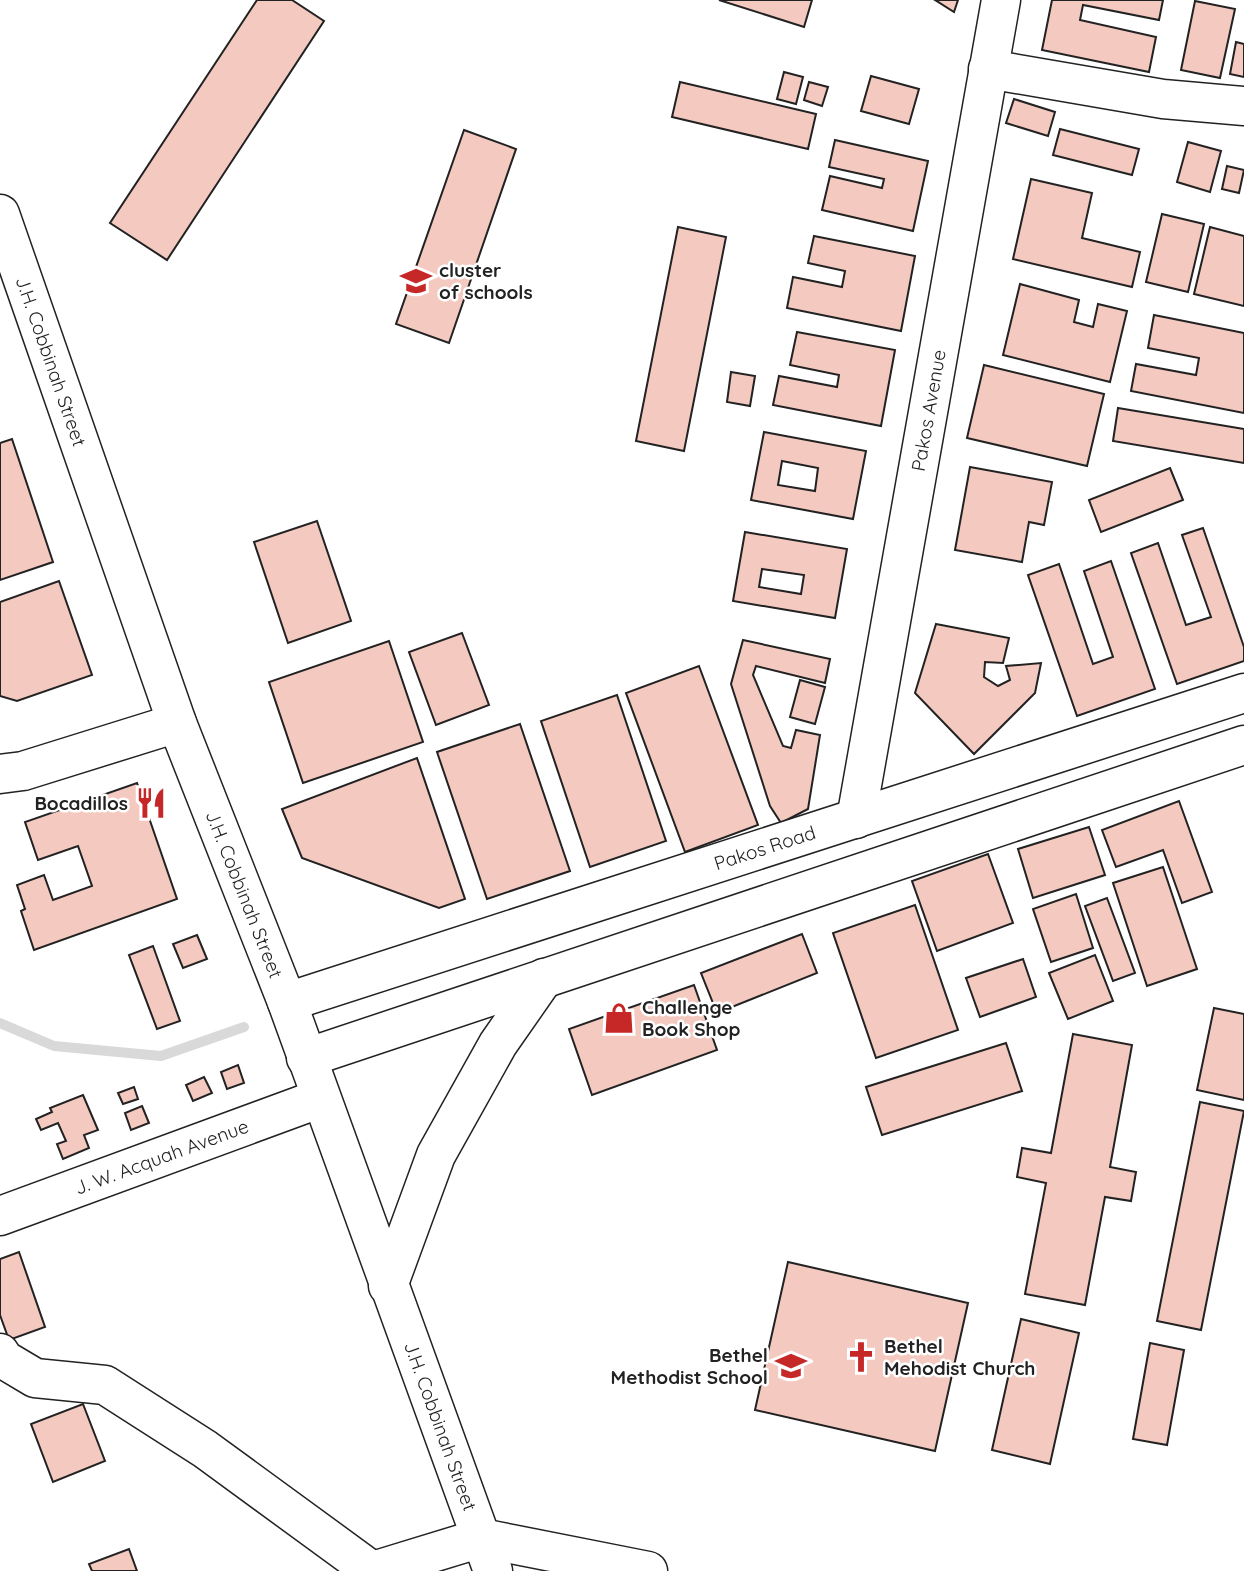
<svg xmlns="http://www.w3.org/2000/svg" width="1244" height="1571" font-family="Quicksand,sans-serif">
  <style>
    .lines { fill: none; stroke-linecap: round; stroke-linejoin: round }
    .stream { stroke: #d9d9d9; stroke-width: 10 }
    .building { fill: #f3c9c0; stroke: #222; stroke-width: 2; fill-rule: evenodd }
    .minor-casing { stroke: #222; stroke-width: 41 }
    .minor { stroke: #fff; stroke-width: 38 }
    .labels { text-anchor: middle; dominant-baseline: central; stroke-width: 5; stroke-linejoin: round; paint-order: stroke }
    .poi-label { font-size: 19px; font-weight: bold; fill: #222; stroke: #fff; text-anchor: start }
    .street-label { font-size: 19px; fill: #222; stroke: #fff }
  </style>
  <rect width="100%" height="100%" fill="#fff"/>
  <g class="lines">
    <polyline class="stream" points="0,1023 54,1046 161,1056 244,1027"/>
  </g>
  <g class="building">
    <polygon points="257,0 292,0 324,21 167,260 110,223"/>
    <polygon points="719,0 812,0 804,27"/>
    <polygon points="935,0 958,0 954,12"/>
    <polygon points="1052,0 1163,0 1159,20 1083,5 1080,20 1156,37 1149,72 1042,50"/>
    <polygon points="1195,1 1235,9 1220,78 1181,70"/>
    <polygon points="1236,42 1244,44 1244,77 1230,74"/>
    <polygon points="784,72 803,77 796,104 777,99"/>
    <polygon points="871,76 919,89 909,124 861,111"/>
    <polygon points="680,82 816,114 808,149 672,117"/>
    <polygon points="809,82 828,87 822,106 804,100"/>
    <polygon points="1014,99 1055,112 1048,136 1006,123"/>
    <polygon points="1060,129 1139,149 1132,175 1053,155"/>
    <polygon points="464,130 516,149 449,343 396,324"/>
    <polygon points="835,140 928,161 913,231 822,210 830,176 882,188 884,179 829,167"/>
    <polygon points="1188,142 1221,151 1210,192 1177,182"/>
    <polygon points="1227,166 1244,170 1239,193 1222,189"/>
    <polygon points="1031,179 1092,193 1082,238 1140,252 1132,287 1013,259"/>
    <polygon points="1162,214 1204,224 1188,292 1146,282"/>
    <polygon points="678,227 726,237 684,451 636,441"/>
    <polygon points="1210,227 1244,236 1244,306 1194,294"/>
    <polygon points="814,236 915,256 901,331 787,308 793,277 842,287 845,271 808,263"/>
    <polygon points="1020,284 1079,300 1074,322 1093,327 1098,304 1127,311 1110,382 1003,355"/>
    <polygon points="1154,315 1244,333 1244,413 1131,391 1136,364 1196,375 1199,358 1148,348"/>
    <polygon points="797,332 895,350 881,426 773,405 779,376 837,387 839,375 790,365"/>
    <polygon points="984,365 1104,394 1087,466 967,438"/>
    <polygon points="731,372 755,376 750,406 727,402"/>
    <polygon points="1118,408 1244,429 1244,463 1113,441"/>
    <path d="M764 432 866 451 853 519 751 500ZM782 461 818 468 815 491 778 485Z"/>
    <polygon points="12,439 53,562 0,580 0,443"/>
    <polygon points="970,467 1052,482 1044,525 1029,522 1022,562 955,550"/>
    <polygon points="1170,468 1183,500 1101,532 1089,500"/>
    <polygon points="317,521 351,621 288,643 254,542"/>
    <polygon points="1203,528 1244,647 1244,661 1177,684 1131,553 1158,543 1186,625 1211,617 1182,535"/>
    <path d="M745 532 847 549 835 618 733 601ZM762 569 804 575 801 594 759 587Z"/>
    <polygon points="1111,561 1155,689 1077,716 1028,575 1059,564 1093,664 1113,657 1084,571"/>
    <polygon points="59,581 92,675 17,701 0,696 0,602"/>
    <polygon points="936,624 1009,638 1003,663 985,662 984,677 998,686 1010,680 1006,666 1041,663 1035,693 974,754 915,693"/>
    <polygon points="462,633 489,705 436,725 409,652"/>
    <polygon points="743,640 830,659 825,683 756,666 753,675 783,746 791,748 796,730 820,735 808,809 781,823 770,806 731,684"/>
    <polygon points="389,641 423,742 303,783 269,682"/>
    <polygon points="699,666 758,825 685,852 626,693"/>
    <polygon points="800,680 825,687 815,724 790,717"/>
    <polygon points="617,695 666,841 590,867 541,721"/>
    <polygon points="520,724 570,871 487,899 437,752"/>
    <polygon points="417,758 465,899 439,908 302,858 282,809"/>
    <polygon points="137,783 177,899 34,950 21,911 25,909 17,885 44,875 53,900 92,886 78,846 38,860 25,822"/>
    <polygon points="1179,801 1212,892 1182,903 1163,850 1116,867 1102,830"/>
    <polygon points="1089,827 1105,875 1033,898 1018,849"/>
    <polygon points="988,854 1013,923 937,951 912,881"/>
    <polygon points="1163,867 1197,969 1147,986 1113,883"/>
    <polygon points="1076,894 1093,948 1051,962 1033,909"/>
    <polygon points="1107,898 1135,973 1113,981 1085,906"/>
    <polygon points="915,905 958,1030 876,1058 833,933"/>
    <polygon points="802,934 817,973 717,1013 701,973"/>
    <polygon points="197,935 207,959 183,968 173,944"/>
    <polygon points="153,946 180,1021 157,1029 129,955"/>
    <polygon points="1095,955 1113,1001 1068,1019 1049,973"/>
    <polygon points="1023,959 1036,997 980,1017 966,978"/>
    <polygon points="694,985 717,1050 592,1095 569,1029"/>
    <polygon points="1214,1008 1244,1014 1244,1100 1197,1090"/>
    <polygon points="1073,1034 1132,1045 1110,1167 1136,1172 1131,1201 1105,1197 1085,1305 1025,1294 1046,1183 1017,1177 1022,1148 1051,1153"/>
    <polygon points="1006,1043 1022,1091 882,1135 866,1087"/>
    <polygon points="238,1065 244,1083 227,1089 221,1072"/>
    <polygon points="204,1077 212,1093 193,1101 186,1085"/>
    <polygon points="134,1087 138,1099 123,1104 118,1093"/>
    <polygon points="83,1095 98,1130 84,1135 89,1148 63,1159 57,1144 66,1141 58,1123 41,1130 36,1119 52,1112 50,1108"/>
    <polygon points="1200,1102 1244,1111 1201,1330 1157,1321"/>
    <polygon points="142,1106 149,1123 131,1130 125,1113"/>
    <polygon points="19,1252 45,1327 9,1340 0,1315 0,1259"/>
    <polygon points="788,1262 968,1303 935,1451 755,1410"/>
    <polygon points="1021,1319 1079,1333 1050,1464 992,1450"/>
    <polygon points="1150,1343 1184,1350 1167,1445 1133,1439"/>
    <polygon points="83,1404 105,1461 53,1482 31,1424"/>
    <polygon points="129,1549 137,1571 92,1571 89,1564"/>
  </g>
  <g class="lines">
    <defs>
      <g id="minor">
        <polyline points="988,69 1163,99 1244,106"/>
        <path id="s1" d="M0 214 177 723 287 1002 493 1571"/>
        <polyline points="0,774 23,771 177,723"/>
        <path id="s2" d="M856 819 1001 0"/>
        <path id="s3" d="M287 1002 1244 693"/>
        <polyline points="306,1058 1244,745"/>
        <path id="s4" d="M0 1216 321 1098"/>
        <polyline points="388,1286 436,1155 498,1044 544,978"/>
        <polyline points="0,1353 3,1359 35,1378 105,1385 205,1449 372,1571"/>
        <polyline points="373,1571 481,1538 648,1571"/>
      </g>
    </defs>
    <use href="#minor" class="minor-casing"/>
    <use href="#minor" class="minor"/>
  </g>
  <defs>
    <symbol id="school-bare" viewBox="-9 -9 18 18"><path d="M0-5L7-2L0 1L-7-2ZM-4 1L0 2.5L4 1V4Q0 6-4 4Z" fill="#c62828" stroke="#fff" stroke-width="2.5" paint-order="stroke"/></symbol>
    <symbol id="restaurant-bare" viewBox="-9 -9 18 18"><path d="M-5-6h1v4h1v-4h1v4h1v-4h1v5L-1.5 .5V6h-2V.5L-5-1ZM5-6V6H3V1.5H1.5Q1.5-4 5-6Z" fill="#c62828" stroke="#fff" stroke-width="2.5" paint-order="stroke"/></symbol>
    <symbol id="shop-bare" viewBox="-9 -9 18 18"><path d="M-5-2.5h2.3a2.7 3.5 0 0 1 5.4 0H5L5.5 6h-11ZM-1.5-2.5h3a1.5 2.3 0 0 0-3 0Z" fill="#c62828" stroke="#fff" stroke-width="2.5" paint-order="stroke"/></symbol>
    <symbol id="church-bare" viewBox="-9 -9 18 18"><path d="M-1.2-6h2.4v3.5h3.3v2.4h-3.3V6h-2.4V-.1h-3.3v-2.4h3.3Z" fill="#c62828" stroke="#fff" stroke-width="2.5" paint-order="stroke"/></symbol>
  </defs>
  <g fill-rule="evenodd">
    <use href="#school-bare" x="394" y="259" width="44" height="44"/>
    <use href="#restaurant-bare" x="129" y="781" width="44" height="44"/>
    <use href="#shop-bare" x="597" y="996" width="44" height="44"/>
    <use href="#church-bare" x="839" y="1335" width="44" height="44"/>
    <use href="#school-bare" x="769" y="1344" width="44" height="44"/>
  </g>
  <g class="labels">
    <g class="poi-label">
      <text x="439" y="270">cluster<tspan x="439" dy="22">of schools</tspan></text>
      <text x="128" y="803" text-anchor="end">Bocadillos</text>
      <text x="642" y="1007">Challenge<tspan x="642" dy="22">Book Shop</tspan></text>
      <text x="884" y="1346">Bethel<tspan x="884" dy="22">Mehodist Church</tspan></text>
      <text x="768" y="1355" text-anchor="end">Bethel<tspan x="768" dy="22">Methodist School</tspan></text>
    </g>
    <g class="street-label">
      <text stroke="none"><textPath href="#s1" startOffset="156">J.H. Cobbinah Street</textPath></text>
      <text stroke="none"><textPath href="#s2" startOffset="415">Pakos Avenue</textPath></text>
      <text stroke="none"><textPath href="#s3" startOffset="502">Pakos Road</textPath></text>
      <text stroke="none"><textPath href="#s1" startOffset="723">J.H. Cobbinah Street</textPath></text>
      <text stroke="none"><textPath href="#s4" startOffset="172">J. W. Acquah Avenue</textPath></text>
      <text stroke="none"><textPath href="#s1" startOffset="1290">J.H. Cobbinah Street</textPath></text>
    </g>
  </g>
</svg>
